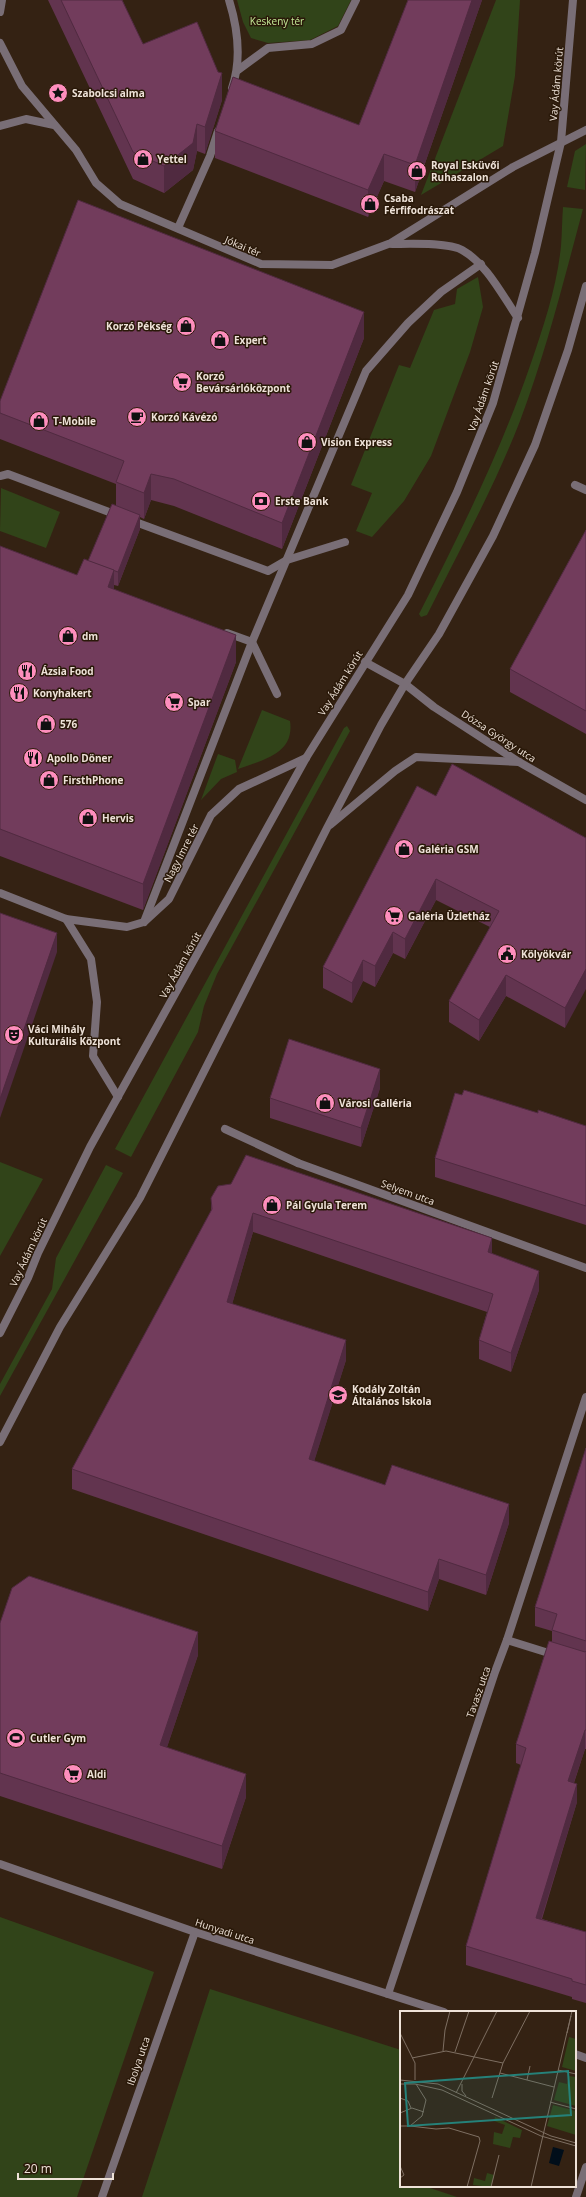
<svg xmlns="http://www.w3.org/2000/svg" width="586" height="2197" font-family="'Open Sans',sans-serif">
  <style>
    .green { fill: #314419 }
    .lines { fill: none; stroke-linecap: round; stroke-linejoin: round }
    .service { stroke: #796e76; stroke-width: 8 }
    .pedestrian { stroke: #796e76; stroke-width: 8 }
    .minor { stroke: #796e76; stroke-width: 8 }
    .tertiary { stroke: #796e76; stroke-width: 8 }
    .wall { fill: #62344f }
    .shaded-wall { fill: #502a40 }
    .building { fill: #723c5c; stroke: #502a40 }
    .labels { text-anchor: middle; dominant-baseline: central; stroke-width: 3; stroke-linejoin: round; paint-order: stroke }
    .park-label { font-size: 10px; fill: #c5ec98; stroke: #2a1909 }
    .street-label { font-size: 10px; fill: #eee2d8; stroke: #2a1909 }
    .poi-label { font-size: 10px; font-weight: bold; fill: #eee2d8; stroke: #2a1909; text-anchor: start }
    .inset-road { fill: none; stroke: #7e6f62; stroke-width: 1 }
    .view { fill: #258179; fill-opacity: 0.15; stroke: #258179; stroke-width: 2 }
    .inset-edge { fill: none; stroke: #eee2d8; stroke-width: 2 }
  </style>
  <rect width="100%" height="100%" fill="#342213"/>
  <g class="green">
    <polygon points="237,0 351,0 338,26 310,40 268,43 251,38 243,22"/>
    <polygon points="496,0 520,0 515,76 503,146 421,195"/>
    <polygon points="586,144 585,190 567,187 575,151"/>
    <path d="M563 207 583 209C564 280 546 352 520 421 494 488 459 551 427 615L421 617 419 614C461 531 501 451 531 363 544 325 557 286 561 246 562 233 562 220 563 207Z"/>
    <polygon points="478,277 483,307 470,352 431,456 404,501 372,537 356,531 372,493 351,485 399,365 410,368 434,310 455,304 457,289"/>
    <polygon points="1,488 60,512 46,548 0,531"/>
    <path d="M262 710 290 721C295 754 262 760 238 769Z"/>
    <polygon points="347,726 350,731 217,974 204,1006 198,1032 131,1157 115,1149 344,728"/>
    <polygon points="218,754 235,760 237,772 221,779 201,800"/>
    <polygon points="0,1162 43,1179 0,1256"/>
    <polygon points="106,1165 123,1173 0,1396 0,1384 52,1289 56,1258"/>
    <polygon points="0,1917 154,1972 77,2197 0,2197"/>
    <polygon points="210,1989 401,2050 401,2186 424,2186 457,2197 142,2197"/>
  </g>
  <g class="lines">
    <g class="service">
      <polyline points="0,893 66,919 127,927 144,922 169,899 211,815 239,789 306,758"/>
      <polyline points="66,919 91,959 97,1002 93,1056 118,1097"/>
    </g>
    <g class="pedestrian">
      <polyline points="0,476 8,474 117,515"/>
      <polyline points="575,485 586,490"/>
      <polyline points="130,520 268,571 287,560 345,542"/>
      <polyline points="227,633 252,642 277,694"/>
      <polyline points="144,922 252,642 366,371 408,323 441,292 481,264"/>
      <polyline points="225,1129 298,1163"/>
    </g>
    <g class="minor">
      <path d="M229 0C238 29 242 59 232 88"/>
      <polyline points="0,12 2,0"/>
      <polyline points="0,43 22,86 76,150 96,183 120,204 261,264 332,265 391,243 513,167 586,130"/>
      <polyline points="238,70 268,48 312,44 341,30 356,0"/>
      <polyline points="0,126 26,119 54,125"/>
      <polyline points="178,228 210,156 218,131"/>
      <path d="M392 244C408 244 448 242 462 250 487 264 502 295 518 318"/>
      <polyline points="298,1163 586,1268"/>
      <polyline points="507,1640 555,1655"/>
      <polyline points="388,1994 495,1672 507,1640 586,1397"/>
      <polyline points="102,2197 195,1932"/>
      <polyline points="576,2197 586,2167"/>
    </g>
    <g class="tertiary">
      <polyline points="365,662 405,684 434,707 519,762 586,800"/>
      <polyline points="330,825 395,771 416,757 519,762"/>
      <polyline points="0,1333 28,1278 38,1253 90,1147 306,758 408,595 457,492 493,403 535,253 561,142 573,0"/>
      <polyline points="0,1442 60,1327 140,1198 327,828 381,725 405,684 439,634 493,536 535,445 568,350 586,286"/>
      <polyline points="0,1864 195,1932 444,2012"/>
      <polyline points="575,2054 586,2058"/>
    </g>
  </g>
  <g class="wall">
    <polygon points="48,0 122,0 143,44 222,100 205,154 197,151 193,170 164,193 133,179"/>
    <polygon points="408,0 482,0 415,192 384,181 368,217 215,158 215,131 359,125"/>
    <polygon points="364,338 282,549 174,506 151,500 144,519 140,517 140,529 118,586 114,585 114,589 236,662 143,910 0,856 0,546 77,575 88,561 116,506 116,484 0,439 0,401"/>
    <polygon points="586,530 586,734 510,692 510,669"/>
    <polygon points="436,796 586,838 565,1028 506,996 479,1041 449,1022 449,1001 490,927 436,900 405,959 393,953 375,987 363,981 352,1003 323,988 323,967"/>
    <polygon points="380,1088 361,1147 270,1118 270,1098"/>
    <polygon points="462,1095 538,1113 586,1126 586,1225 435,1177 435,1158"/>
    <polygon points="211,1198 492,1254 539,1290 511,1372 479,1359 479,1340 487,1312 253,1232 232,1304 346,1360 314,1461 385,1485 509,1523 486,1595 439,1579 428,1611 72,1489 72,1469 211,1211"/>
    <polygon points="586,1448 586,1749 585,1749 574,1783 577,1802 542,1919 586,1932 586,2003 572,1999 572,1997 466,1965 466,1946 521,1765 516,1763 516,1744 552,1642 552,1631 535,1626 535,1607"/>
    <polygon points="0,1623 198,1655 167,1747 246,1797 222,1869 0,1796"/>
  </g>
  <g class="shaded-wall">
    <polygon points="472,0 482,0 415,192 415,165"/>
    <polygon points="222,73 222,100 205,154 205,127"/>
    <polygon points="197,124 197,151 193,170 164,193 164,166"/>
    <polygon points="384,154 384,181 368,217 368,190"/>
    <polygon points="364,312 364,338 282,549 282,523"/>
    <polygon points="151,474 151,500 144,519 144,493"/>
    <polygon points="140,515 140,529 118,586 118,572"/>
    <polygon points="114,570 114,596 108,587"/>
    <polygon points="236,635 236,662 143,910 143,884"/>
    <polygon points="436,879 436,900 405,959 405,939"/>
    <polygon points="393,932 393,953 375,987 375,966"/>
    <polygon points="57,933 57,952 0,1118 0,1099"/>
    <polygon points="363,960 363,981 352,1003 352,983"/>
    <polygon points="586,969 586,989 565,1028 565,1008"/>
    <polygon points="506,975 506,996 479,1041 479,1020"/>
    <polygon points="380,1069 380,1088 361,1147 361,1128"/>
    <polygon points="253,1213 253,1232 227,1322 227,1302"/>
    <polygon points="492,1238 492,1258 488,1252"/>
    <polygon points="539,1271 539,1290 511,1372 511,1353"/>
    <polygon points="346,1340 346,1360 309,1478 309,1459"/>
    <polygon points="509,1504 509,1523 486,1595 486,1575"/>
    <polygon points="439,1559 439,1579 428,1611 428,1592"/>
    <polygon points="198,1632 198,1655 160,1768 160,1745"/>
    <polygon points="585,1730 585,1749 568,1800 568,1781"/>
    <polygon points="246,1774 246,1797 222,1869 222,1846"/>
    <polygon points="577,1784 577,1802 536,1936 536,1918"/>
  </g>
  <g class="building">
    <polygon points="61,0 122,0 143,44 197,22 218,72 222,73 205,127 197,124 193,143 164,166 133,152"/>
    <polygon points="408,0 472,0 415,165 384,154 368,190 215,131 233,77 359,125"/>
    <polygon points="78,200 364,312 282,523 174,479 151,474 144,493 116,482 124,461 0,413 0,401"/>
    <polygon points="112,504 140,515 118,572 88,561"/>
    <polygon points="586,530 586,711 510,669"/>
    <polygon points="0,546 77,575 84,559 114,570 108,587 236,635 143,884 0,829"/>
    <polygon points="452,764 586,838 586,969 565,1008 506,975 479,1020 449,1001 499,911 436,879 405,939 393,932 375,966 363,960 352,983 323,967 417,786 436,796"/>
    <polygon points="0,913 57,933 0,1099"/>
    <polygon points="289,1039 380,1069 361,1128 270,1098"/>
    <polygon points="464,1090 538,1113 538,1110 586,1126 586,1206 435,1158 455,1093 462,1095"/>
    <polygon points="246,1155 492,1238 488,1252 539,1271 511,1353 479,1340 493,1294 253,1213 227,1302 346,1340 309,1459 385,1485 392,1465 509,1504 486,1575 439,1559 428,1592 72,1469 212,1209 211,1198 218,1186 231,1184"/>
    <polygon points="586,1448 586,1641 552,1630 557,1614 535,1607"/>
    <polygon points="29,1576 198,1632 160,1745 246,1774 222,1846 0,1773 0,1623 12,1588"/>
    <polygon points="549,1641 585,1652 586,1651 586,1730 585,1730 568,1781 577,1784 536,1918 586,1932 586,1985 572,1981 572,1979 466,1946 526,1748 516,1744"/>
  </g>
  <defs>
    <symbol id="sight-disc" viewBox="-11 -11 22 22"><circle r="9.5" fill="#fe8ebd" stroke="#2a1909"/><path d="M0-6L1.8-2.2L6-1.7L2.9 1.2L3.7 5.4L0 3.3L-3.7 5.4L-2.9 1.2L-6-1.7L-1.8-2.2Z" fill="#111"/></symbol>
    <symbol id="shop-disc" viewBox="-11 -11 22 22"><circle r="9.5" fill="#fe8ebd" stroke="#2a1909"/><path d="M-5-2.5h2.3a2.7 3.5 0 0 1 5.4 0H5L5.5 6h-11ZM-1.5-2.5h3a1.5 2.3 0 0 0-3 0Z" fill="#111"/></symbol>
    <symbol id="supermarket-disc" viewBox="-11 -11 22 22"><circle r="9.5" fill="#fe8ebd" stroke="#2a1909"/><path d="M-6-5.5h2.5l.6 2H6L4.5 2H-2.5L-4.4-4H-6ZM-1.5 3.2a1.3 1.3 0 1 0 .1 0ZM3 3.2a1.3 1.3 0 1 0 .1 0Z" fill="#111"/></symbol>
    <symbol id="cafe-disc" viewBox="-11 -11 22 22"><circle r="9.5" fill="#fe8ebd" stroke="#2a1909"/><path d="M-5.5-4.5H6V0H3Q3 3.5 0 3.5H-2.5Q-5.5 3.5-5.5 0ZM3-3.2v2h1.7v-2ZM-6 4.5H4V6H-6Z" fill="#111"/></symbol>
    <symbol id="bank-disc" viewBox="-11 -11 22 22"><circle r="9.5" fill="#fe8ebd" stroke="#2a1909"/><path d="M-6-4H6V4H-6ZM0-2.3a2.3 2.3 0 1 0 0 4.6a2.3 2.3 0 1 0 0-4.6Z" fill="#111"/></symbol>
    <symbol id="restaurant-disc" viewBox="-11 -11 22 22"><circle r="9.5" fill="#fe8ebd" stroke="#2a1909"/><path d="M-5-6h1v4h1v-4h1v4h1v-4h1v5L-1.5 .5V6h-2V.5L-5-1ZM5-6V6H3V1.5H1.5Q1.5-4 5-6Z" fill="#111"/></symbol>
    <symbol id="civic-disc" viewBox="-11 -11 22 22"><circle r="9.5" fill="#fe8ebd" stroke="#2a1909"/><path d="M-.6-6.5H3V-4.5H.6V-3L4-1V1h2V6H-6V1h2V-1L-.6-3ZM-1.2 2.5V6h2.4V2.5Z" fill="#111"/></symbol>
    <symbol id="theatre-disc" viewBox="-11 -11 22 22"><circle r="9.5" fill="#fe8ebd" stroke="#2a1909"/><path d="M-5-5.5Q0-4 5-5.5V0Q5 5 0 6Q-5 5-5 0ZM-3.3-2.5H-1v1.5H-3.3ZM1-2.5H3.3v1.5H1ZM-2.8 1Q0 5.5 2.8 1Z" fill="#111"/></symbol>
    <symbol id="school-disc" viewBox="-11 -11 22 22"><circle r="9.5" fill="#fe8ebd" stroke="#2a1909"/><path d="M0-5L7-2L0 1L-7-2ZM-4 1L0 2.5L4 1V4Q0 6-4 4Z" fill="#111"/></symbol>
    <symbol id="stadium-disc" viewBox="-11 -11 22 22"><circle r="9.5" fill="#fe8ebd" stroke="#2a1909"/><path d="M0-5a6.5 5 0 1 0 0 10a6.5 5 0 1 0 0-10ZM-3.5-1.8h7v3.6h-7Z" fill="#111"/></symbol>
  </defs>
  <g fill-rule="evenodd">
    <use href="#sight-disc" x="47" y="82" width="22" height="22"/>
    <use href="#shop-disc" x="132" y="148" width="22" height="22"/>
    <use href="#shop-disc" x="406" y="160" width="22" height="22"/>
    <use href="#shop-disc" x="359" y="193" width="22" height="22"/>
    <use href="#shop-disc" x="175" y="315" width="22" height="22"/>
    <use href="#shop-disc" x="209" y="329" width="22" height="22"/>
    <use href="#supermarket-disc" x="171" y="371" width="22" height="22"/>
    <use href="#cafe-disc" x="126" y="406" width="22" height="22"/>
    <use href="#shop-disc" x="28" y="410" width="22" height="22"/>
    <use href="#shop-disc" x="296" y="431" width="22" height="22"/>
    <use href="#bank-disc" x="250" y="490" width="22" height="22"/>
    <use href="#shop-disc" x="57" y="625" width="22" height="22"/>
    <use href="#restaurant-disc" x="16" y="660" width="22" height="22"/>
    <use href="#restaurant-disc" x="8" y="682" width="22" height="22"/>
    <use href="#supermarket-disc" x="163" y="691" width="22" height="22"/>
    <use href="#shop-disc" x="35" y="713" width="22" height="22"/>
    <use href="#restaurant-disc" x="22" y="747" width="22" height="22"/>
    <use href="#shop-disc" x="38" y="769" width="22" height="22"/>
    <use href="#shop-disc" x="77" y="807" width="22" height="22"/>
    <use href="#shop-disc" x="393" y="838" width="22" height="22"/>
    <use href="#supermarket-disc" x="383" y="905" width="22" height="22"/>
    <use href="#civic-disc" x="496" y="943" width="22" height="22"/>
    <use href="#theatre-disc" x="3" y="1024" width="22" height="22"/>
    <use href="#shop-disc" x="314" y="1092" width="22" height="22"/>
    <use href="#shop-disc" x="261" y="1194" width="22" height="22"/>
    <use href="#school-disc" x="327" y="1384" width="22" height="22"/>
    <use href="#stadium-disc" x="5" y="1727" width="22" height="22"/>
    <use href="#supermarket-disc" x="62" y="1763" width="22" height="22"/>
  </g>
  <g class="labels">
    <g class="park-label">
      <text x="277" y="21">Keskeny tér</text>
    </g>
    <g class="street-label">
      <text transform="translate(556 84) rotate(-85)">Vay Ádám körút</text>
      <text transform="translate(243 246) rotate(23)">Jókai tér</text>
      <text transform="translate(483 396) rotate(-71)">Vay Ádám körút</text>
      <text transform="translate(340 683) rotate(-58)">Vay Ádám körút</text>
      <text transform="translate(499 736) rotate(33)">Dózsa György utca</text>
      <text transform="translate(181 853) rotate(-63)">Nagy Imre tér</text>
      <text transform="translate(180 965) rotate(-61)">Vay Ádám körút</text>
      <text transform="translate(408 1192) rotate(20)">Selyem utca</text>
      <text transform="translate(28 1252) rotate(-65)">Vay Ádám körút</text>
      <text transform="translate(478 1692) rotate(-71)">Tavasz utca</text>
      <text transform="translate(225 1931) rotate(18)">Hunyadi utca</text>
      <text transform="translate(138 2061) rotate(-71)">Ibolya utca</text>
    </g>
    <g class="poi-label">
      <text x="72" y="93">Szabolcsi alma</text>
      <text x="157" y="159">Yettel</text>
      <text x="431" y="165">Royal Esküvői<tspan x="431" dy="12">Ruhaszalon</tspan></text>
      <text x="384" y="198">Csaba<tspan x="384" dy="12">Férfifodrászat</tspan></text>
      <text x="172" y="326" text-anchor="end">Korzó Pékség</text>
      <text x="234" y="340">Expert</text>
      <text x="196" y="376">Korzó<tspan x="196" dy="12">Bevársárlóközpont</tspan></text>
      <text x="151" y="417">Korzó Kávézó</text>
      <text x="53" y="421">T-Mobile</text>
      <text x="321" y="442">Vision Express</text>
      <text x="275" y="501">Erste Bank</text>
      <text x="82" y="636">dm</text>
      <text x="41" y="671">Ázsia Food</text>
      <text x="33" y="693">Konyhakert</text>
      <text x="188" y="702">Spar</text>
      <text x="60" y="724">576</text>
      <text x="47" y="758">Apollo Döner</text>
      <text x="63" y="780">FirsthPhone</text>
      <text x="102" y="818">Hervis</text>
      <text x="418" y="849">Galéria GSM</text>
      <text x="408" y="916">Galéria Üzletház</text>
      <text x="521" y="954">Kölyökvár</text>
      <text x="28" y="1029">Váci Mihály<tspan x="28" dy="12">Kulturális Központ</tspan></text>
      <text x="339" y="1103">Városi Galléria</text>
      <text x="286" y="1205">Pál Gyula Terem</text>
      <text x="352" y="1389">Kodály Zoltán<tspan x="352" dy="12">Általános Iskola</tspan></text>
      <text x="30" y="1738">Cutler Gym</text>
      <text x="87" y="1774">Aldi</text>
    </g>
  </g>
  <g transform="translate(400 2011)">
    <rect width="176" height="176" fill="#342213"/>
    <path d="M169 26 176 28V60L162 56ZM169 65 176 66V95L154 89 159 71 167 73ZM153 94 176 100V124L147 115ZM95 106 122 119 120 127 113 126 110 137 93 133 94 121 102 123 105 114 94 110ZM87 162 94 164 91 176 73 174 74 167 85 170Z" fill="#314419"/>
    <path d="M153 136 164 139 159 155 149 152Z" fill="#010e1a"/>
    <path class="inset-road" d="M0 22 15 52V69M167 22 171 5M43 40 45 19 50 0M55 41 69 0M12 47 46 40 103 52M158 59 176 63M100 62 154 76M0 69 38 73 151 125 176 132M127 69 130 55M0 73H15L42 79 141 125 176 135M62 73V80L66 85M56 82 97 0M0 87 8 90 11 97M92 87 103 52 130 0M150 91 176 98M0 102 12 97 24 101M0 115H10L22 105 26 89 16 73M10 115 36 118 49 117 79 126 80 130 67 176M0 155 4 164 0 167M91 176 99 144M131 176 172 0"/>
    <path class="view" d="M168 60 171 104 8 115 5 72Z"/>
    <rect width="176" height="176" class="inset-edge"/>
  </g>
  <path d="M18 2173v6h95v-6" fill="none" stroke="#eee2d8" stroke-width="2"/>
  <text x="24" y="2173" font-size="12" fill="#eee2d8" stroke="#2a1909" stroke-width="3" paint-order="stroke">20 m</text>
</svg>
